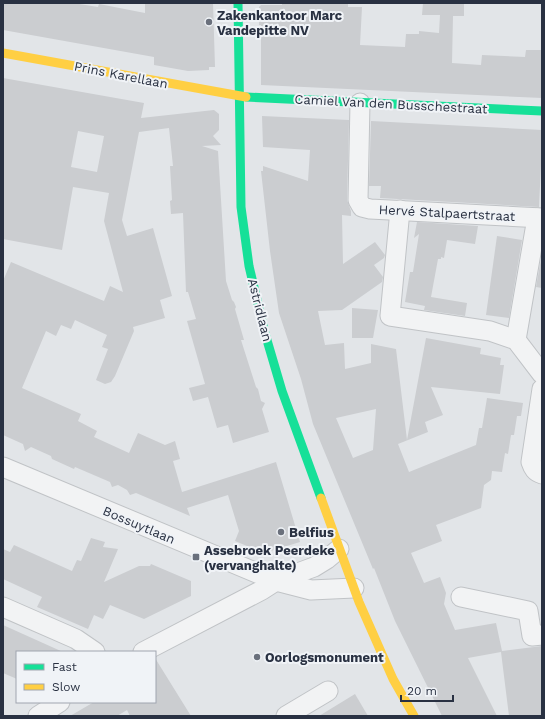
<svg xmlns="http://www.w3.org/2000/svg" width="545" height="719" font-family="'Work Sans',sans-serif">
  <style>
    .building { fill: #cbcdd0; fill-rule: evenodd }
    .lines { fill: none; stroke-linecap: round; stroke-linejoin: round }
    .street-casing { stroke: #c0c3c6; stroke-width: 21 }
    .street { stroke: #f2f3f4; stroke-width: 19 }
    .fast { stroke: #16e098; stroke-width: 9 }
    .slow { stroke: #ffcf43; stroke-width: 9 }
    .poi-dot { fill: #6a707c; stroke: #f0f3f7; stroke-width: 1.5 }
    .labels { text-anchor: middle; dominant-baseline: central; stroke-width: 4; stroke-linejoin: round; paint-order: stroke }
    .poi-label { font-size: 13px; font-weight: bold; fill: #293142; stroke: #f0f3f7; text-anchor: start }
    .street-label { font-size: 13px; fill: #293142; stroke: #f0f3f7 }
  </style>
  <rect width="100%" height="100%" fill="#e2e5e8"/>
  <g class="building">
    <polygon points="3,3 73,3 98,7 99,4 145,13 145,3 213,3 215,67 209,67 209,70 188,71 154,65 154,57 3,30"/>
    <polygon points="282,3 348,4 348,7 362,7 360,45 405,47 406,34 419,34 419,31 439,33 440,15 422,15 423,3 464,3 464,16 453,16 452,63 481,65 482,55 525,57 526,50 542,50 542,98 261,85 261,25 259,25 259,7 261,5 282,5"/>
    <path d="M3 78 144 103 141 118 214 110 219 114V130L213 136 221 145 202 146 218 151 226 281 232 300 234 302 236 307 235 309 244 340H241L256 387 258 389 261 401 265 403 262 409 269 432 233 443 228 425 217 428 208 397 193 401 189 388 205 384 187 321 196 319 188 292H186L183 213 171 214 170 201 172 200 170 166H173L169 128 139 132 122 220 127 236 153 228 172 296 160 300 165 318 133 327 134 331 115 376 111 382 105 384 96 380 108 349 102 347 107 335 75 320 71 329 61 325 56 336 46 331 22 388 81 414 78 421 97 431 94 437 129 453 138 433 165 445 175 441 180 459 173 461 182 492 276 462 300 542 264 553 235 541 239 531 228 495 187 508 190 516 136 493 130 495 127 490 118 485 112 487 110 482 75 467 74 469 52 459 51 456 31 447 25 451 23 444 3 435V281L11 262 104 301 110 286 123 292 104 221 109 193 73 187 62 250 3 239ZM78 131 104 136 97 172 71 167Z"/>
    <path d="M262 116 349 120 347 200 351 211V216L342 215 343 264 375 242 385 255 384 258 374 265 383 277 382 282 342 310 318 311 325 345 344 343 345 369 371 363V344L396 349 407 440 426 338 481 348 480 354 501 358 500 365H504L500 394 431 387 443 415 425 422 428 432 398 444 409 472 476 445 479 428H482L487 398 523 403 521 416H517L514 435H511L508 454 505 453 502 472 492 471 491 480 484 485 481 508 436 525 442 541 411 553 424 583 440 577 446 593 444 604 455 630 496 623 502 651 542 646V716H509L501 652 468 658 497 716H442L395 621 374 568 373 569 313 424 301 379 279 313 270 251 261 171H263V166L308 181 310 150 263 147ZM376 409 373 450 353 458 336 418Z"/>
    <polygon points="371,121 542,130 542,165 541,165 539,207 380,198 381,186 369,186"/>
    <polygon points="417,222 478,226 475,244 447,240 444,258 441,257 441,259 438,259 431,297 467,303 465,316 424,310 425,306 405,302 410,272 413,272 419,234 414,238"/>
    <polygon points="497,236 522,240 509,318 486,315"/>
    <polygon points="542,254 542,288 536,287"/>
    <polygon points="352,308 378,310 373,338 352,338"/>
    <polygon points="91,538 105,542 103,547 118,549 104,582 139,566 150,566 151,564 191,581 191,596 144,619 110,605 103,619 94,615 88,629 37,607 42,597 3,579 3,549 10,552 14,545 72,571 77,560 81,561"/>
    <polygon points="3,625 63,652 17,652 17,679 3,673"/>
    <polygon points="155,658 191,716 130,716 127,710 117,716 70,716 94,702 155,702"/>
    <polygon points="355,694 368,716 319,716"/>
  </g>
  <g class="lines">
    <defs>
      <g id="street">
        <polyline points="360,103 358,200 362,207 370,209 542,218"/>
        <polyline points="400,210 390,316 490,331 516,340 542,374"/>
        <polyline points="516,340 537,218"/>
        <path d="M542 389 531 462C533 468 535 472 542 474"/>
        <polyline points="3,467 276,581 311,590 354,588"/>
        <polyline points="461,597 528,611 532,636 542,635"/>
        <polyline points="3,607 76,639 95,652"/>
        <polyline points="143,652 262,590 276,581 314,567 327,559 339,549"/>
        <polyline points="38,716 60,702"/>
        <polyline points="286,716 328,691"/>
      </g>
    </defs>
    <use href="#street" class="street-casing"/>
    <use href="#street" class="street"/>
    <g class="fast">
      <polyline points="238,3 241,207 249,266 264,330 282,391 321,498"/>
      <polyline points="246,97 542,111"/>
    </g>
    <g class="slow">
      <polyline points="3,53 246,97"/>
      <polyline points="321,498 359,602 393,679 414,716"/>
    </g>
  </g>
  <g class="poi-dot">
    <circle cx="209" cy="22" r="4"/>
    <circle cx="281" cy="532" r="4"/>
    <rect x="192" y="553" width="8" height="8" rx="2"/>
    <circle cx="257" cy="657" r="4"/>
  </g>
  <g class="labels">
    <g class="poi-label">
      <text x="217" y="15">Zakenkantoor Marc<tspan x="217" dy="15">Vandepitte NV</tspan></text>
      <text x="289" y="532">Belfius</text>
      <text x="204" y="550">Assebroek Peerdeke<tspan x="204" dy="15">(vervanghalte)</tspan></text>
      <text x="265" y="657">Oorlogsmonument</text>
    </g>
    <g class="street-label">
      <text transform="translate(121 75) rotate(11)">Prins Karellaan</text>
      <text transform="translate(391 104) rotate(3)">Camiel Van den Busschestraat</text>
      <text transform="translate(447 213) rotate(3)">Hervé Stalpaertstraat</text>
      <text transform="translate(260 310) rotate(76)">Astridlaan</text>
      <text transform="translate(139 525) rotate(23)">Bossuytlaan</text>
    </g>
  </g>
  <rect width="545" height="719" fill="none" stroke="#293142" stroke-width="8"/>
  <rect x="16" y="651" width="140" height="52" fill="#f0f3f7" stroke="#a0a5af"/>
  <rect x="24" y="664" width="20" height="6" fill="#16e098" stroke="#a0a5af"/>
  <text x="52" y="671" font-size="12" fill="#293142">Fast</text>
  <rect x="24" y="684" width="20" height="6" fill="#ffcf43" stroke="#a0a5af"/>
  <text x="52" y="691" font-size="12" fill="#293142">Slow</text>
  <path d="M401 695v6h52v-6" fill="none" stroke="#293142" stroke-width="2"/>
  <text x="407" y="695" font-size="12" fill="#293142" stroke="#f0f3f7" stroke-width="3" paint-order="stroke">20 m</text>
</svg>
